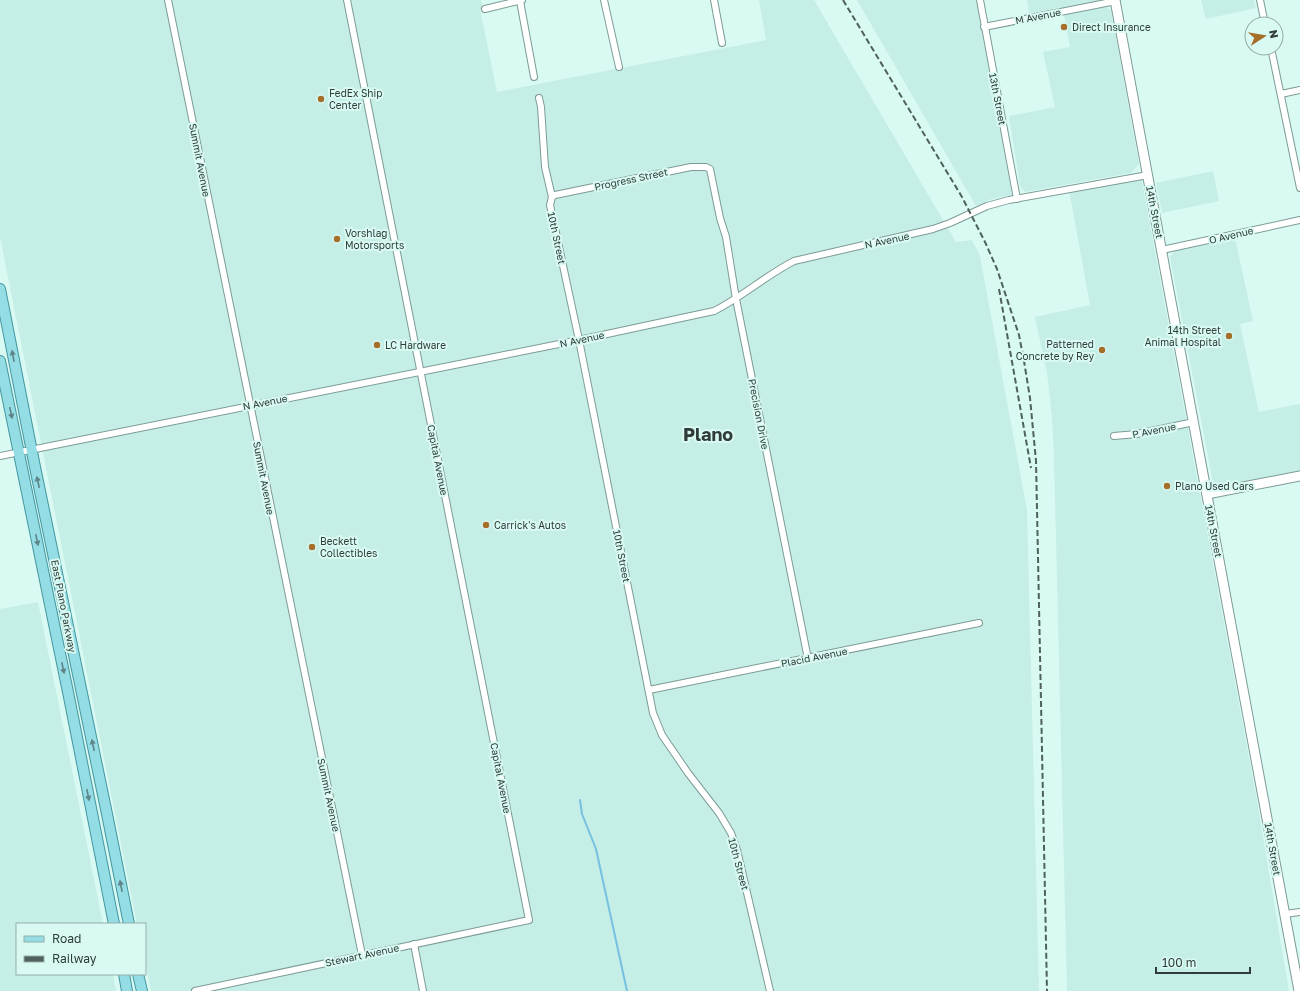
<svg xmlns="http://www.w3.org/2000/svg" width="1300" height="991" font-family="'Golos Text',sans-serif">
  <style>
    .built { fill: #c5eee6 }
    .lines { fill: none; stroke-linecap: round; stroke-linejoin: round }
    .stream { stroke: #77c0e0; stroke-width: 2 }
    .street-casing { stroke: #7d9b96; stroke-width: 8 }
    .secondary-casing { stroke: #7d9b96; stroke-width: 11 }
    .primary-casing { stroke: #44969e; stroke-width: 12 }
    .street { stroke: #fff; stroke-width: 6 }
    .secondary { stroke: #fff; stroke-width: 9 }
    .primary { stroke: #95dde5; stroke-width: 10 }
    .rail { stroke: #4f605d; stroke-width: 2; stroke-dasharray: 6 3; stroke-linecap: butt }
    .oneway { fill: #5d8487 }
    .poi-dot { fill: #a56f2a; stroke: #d9faf3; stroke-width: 1.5 }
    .labels { text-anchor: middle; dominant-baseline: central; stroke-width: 4; stroke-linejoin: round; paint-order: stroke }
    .street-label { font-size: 10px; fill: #2f3c3a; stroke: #d9faf3 }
    .poi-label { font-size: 10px; fill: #2f3c3a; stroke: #d9faf3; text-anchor: start }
    .town-label { font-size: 18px; font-weight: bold; fill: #2f3c3a; stroke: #d9faf3 }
  </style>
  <rect width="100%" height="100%" fill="#d9faf3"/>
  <g class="built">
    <polygon points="0,0 481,0 482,6 481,14 497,92 766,40 759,0 814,0 956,242 972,240 980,256 1027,510 1039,991 151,991 145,961 145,924 137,924 0,237"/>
    <polygon points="857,0 976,0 1012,195 992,199 976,206"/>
    <polygon points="1027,0 1102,0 1029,13"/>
    <polygon points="1201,0 1254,0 1256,8 1206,19"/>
    <polygon points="1103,6 1111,10 1139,164 1131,173 1025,192 1020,186 1009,116 1055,107 1043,52 1070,47 1064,15"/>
    <polygon points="1213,171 1219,201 1162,213 1156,183"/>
    <polygon points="1141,176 1256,795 1289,991 1067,991 1054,456 1052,418 1047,373 1035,317 1090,305 1069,190"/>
    <polygon points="1235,238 1253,321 1240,324 1259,412 1300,404 1300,472 1218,486 1213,483 1170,257 1175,251"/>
    <polygon points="38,602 103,924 17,924 17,974 113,974 116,991 0,991 0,609"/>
  </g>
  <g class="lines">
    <polyline class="stream" points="580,800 582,814 596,849 627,991"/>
    <defs>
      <g id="street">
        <polyline points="168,0 362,955"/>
        <polyline points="604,0 619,67"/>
        <polyline points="714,0 722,43"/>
        <polyline points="980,0 1017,199"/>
        <polyline points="1260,0 1265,24"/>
        <polyline points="520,1 534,77"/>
        <polyline points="485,9 522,0"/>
        <polyline points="984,27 1116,1"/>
        <polyline points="1271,48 1300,188"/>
        <polyline points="1281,94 1300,90"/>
        <polyline points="539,98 541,107 545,167 552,197 550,205 579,340 653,713 662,735 688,773 719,813 731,833 737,850 770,991"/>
        <polyline points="552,197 555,195 691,167 706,167 710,169 720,218 726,237 736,299 808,659"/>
        <polyline points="1162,250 1300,220"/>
        <polyline points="1114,436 1137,434 1194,422"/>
        <path d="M0 456 579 340 714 311C742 297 765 276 794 261L933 229 950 223 987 206 1009 200 1148 175"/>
        <polyline points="649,690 979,623"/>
        <polyline points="1285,914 1300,912"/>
        <polyline points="414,944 423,991"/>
        <polyline points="195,991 529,920 347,0"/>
      </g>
      <g id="secondary">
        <polyline points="1115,0 1299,991"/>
        <polyline points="1207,494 1300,476"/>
      </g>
      <g id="primary">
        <polyline points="0,289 35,467 107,814 129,924"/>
        <polyline points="0,361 69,697 114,924"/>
        <polyline points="124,974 127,991"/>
        <polyline points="138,974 142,991"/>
      </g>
    </defs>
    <use href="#street" class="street-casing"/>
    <use href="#secondary" class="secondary-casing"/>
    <use href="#primary" class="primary-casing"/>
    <use href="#street" class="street"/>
    <use href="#secondary" class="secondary"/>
    <use href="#primary" class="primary"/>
    <g class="rail">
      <polyline points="843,0 962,197 985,242 997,269 1019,335 1024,361 1030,398 1036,461 1047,991"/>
      <polyline points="999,289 1031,468"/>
    </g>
  </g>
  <defs><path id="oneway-solid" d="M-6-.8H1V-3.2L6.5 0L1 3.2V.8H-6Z"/></defs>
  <g class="oneway">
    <use href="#oneway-solid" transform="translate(13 356) rotate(-101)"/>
    <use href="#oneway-solid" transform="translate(11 413) rotate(78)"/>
    <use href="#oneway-solid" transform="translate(38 482) rotate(-102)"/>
    <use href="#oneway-solid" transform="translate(37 540) rotate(78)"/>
    <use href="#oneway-solid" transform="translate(63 668) rotate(78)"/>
    <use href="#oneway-solid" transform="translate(93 745) rotate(-102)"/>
    <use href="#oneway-solid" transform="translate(88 795) rotate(79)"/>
    <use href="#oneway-solid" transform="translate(121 886) rotate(-101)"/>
  </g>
  <g class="poi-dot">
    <circle cx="1064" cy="27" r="4"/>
    <circle cx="321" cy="99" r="4"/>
    <circle cx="337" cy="239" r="4"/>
    <circle cx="1229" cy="336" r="4"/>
    <circle cx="377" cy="345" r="4"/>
    <circle cx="1102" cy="350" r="4"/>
    <circle cx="1167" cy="486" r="4"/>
    <circle cx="486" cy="525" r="4"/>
    <circle cx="312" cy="547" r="4"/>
  </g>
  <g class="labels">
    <g class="street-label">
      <text transform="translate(1038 16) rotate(-11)">M Avenue</text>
      <text transform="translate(998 99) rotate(79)">13th Street</text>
      <text transform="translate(200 160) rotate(79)">Summit Avenue</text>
      <text transform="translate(631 179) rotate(-12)">Progress Street</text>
      <text transform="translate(1155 212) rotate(79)">14th Street</text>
      <text transform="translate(1231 235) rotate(-13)">O Avenue</text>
      <text transform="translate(557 238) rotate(78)">10th Street</text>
      <text transform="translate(887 240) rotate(-12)">N Avenue</text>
      <text transform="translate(582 339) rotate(-12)">N Avenue</text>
      <text transform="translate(265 402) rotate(-11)">N Avenue</text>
      <text transform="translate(759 414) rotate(79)">Precision Drive</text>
      <text transform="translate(1154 430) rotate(-11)">P Avenue</text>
      <text transform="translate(438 460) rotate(79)">Capital Avenue</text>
      <text transform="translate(264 478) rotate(79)">Summit Avenue</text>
      <text transform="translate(1214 531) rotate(79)">14th Street</text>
      <text transform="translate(622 556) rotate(79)">10th Street</text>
      <text transform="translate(64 606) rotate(79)">East Plano Parkway</text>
      <text transform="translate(814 657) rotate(-11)">Placid Avenue</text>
      <text transform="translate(501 778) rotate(79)">Capital Avenue</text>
      <text transform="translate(329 795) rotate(78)">Summit Avenue</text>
      <text transform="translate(1273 849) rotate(80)">14th Street</text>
      <text transform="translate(739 864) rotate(75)">10th Street</text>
      <text transform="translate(362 955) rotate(-12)">Stewart Avenue</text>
    </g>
    <g class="poi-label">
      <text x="1072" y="27">Direct Insurance</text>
      <text x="329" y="93">FedEx Ship<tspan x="329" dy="12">Center</tspan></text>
      <text x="345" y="233">Vorshlag<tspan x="345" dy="12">Motorsports</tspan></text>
      <text x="1221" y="330" text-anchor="end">14th Street<tspan x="1221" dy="12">Animal Hospital</tspan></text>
      <text x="1094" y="344" text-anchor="end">Patterned<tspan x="1094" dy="12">Concrete by Rey</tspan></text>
      <text x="385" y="345">LC Hardware</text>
      <text x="1175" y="486">Plano Used Cars</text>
      <text x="494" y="525">Carrick's Autos</text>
      <text x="320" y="541">Beckett<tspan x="320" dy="12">Collectibles</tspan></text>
    </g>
    <g class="town-label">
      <text x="708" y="434">Plano</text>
    </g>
  </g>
  <rect x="16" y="923" width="130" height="52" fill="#d9faf3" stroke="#95aea9"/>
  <rect x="24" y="936" width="20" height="6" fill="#95dde5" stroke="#95aea9"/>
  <text x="52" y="943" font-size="12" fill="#2f3c3a">Road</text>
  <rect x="24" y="956" width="20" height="6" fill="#4f605d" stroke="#95aea9"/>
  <text x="52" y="963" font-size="12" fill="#2f3c3a">Railway</text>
  <g transform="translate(1264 36) rotate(78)"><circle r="19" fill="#d9faf3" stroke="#95aea9"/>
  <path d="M0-3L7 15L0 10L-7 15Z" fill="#a56f2a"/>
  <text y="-6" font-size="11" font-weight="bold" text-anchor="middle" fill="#2f3c3a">N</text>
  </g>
  <path d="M1156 967v6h94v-6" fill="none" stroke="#2f3c3a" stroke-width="2"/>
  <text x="1162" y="967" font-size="12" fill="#2f3c3a" stroke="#d9faf3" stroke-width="3" paint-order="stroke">100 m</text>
</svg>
